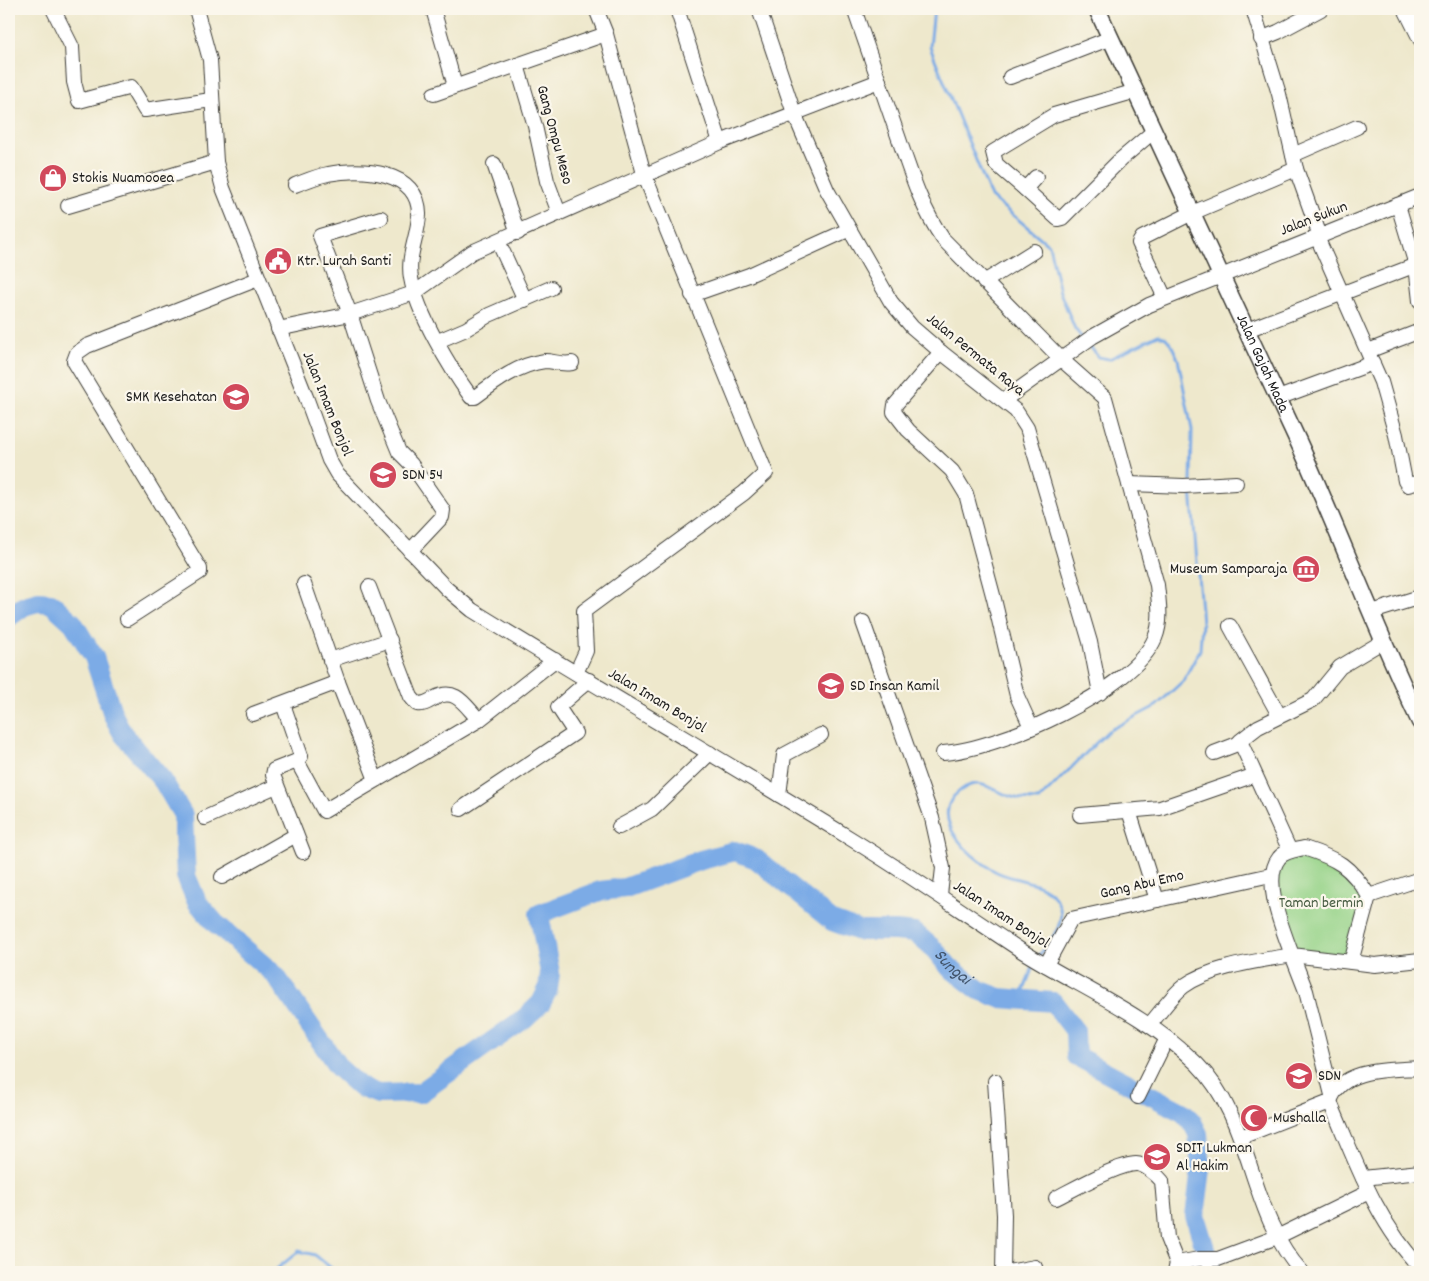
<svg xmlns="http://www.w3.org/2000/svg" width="1429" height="1281" font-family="Dekko,sans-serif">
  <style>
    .green { fill: #96d388; stroke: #597852 }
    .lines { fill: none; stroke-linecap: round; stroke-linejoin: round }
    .stream { stroke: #7babe6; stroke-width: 3 }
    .river { stroke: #7babe6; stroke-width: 20 }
    .minor-casing { stroke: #3c3b36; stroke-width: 16 }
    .major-casing { stroke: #3c3b36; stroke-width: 19 }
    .minor { stroke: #fff; stroke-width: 14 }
    .major { stroke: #fff; stroke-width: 16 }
    .labels { text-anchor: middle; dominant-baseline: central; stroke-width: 4.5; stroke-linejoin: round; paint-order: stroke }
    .street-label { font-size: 16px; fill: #1c1c1c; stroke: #fbf7ec }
    .poi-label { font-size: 16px; fill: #1c1c1c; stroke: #fbf7ec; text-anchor: start }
    .park-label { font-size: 16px; fill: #475c42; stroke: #fbf7ec }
    .water-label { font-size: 18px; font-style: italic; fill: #42556d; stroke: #fbf7ec }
  </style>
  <rect width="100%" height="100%" fill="#fbf7ec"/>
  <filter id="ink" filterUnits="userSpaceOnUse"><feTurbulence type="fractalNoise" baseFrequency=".02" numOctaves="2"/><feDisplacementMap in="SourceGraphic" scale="10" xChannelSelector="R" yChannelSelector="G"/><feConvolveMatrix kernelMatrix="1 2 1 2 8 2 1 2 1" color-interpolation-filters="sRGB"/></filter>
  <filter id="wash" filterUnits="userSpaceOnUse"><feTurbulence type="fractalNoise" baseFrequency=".0096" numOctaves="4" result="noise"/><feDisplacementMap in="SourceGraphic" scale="20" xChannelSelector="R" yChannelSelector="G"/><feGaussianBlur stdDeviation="1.12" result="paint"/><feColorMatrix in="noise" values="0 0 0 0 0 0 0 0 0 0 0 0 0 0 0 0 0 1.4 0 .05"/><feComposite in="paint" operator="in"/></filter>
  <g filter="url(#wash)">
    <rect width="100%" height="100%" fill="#eee8cc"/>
    <polygon class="green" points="1305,852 1335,863 1362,893 1362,904 1348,958 1294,950 1286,942 1276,869 1282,860"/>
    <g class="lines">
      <g class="stream">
        <polyline points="934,9 930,47 991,197 1049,245 1060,292 1075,329 1083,339"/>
        <polyline points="1089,345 1098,357 1109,359 1158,335 1166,338 1171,344 1178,359 1192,430 1191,483"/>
        <path d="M1038 957C1049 942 1068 923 1058 903 1047 878 1014 883 993 870 970 856 932 823 954 796 960 790 968 784 977 784 989 784 1004 796 1016 798 1023 800 1031 800 1039 800L1108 731 1156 706 1183 681 1200 650 1202 623 1191 489"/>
        <polyline points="1020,999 1035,962"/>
        <polyline points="273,1272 299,1251 315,1255 336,1272"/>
      </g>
      <path class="river" id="s1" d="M9 617 24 606 38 602 51 603 73 623 94 657 113 715 123 734 163 781 183 815 186 876 197 902 215 923 275 975 339 1068 360 1087 378 1094 420 1093 525 1018 541 1003 548 989 550 973 539 914 600 891 625 888 701 860 735 851 756 859 832 921 859 931H896L915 933 935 950 949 967 979 990 1000 998 1053 1002 1075 1031 1076 1056 1184 1113 1192 1122 1198 1134 1201 1169 1195 1216 1212 1272"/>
    </g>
  </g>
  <g filter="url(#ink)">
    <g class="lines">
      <defs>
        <g id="minor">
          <polyline points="53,9 72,47 74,82 79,101 131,87 145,110 211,100"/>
          <path d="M196 9 210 60 216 162 223 188 306 397 329 460 337 474 447 589 472 610C596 687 723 760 848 837 907 873 964 913 1022 951 1081 988 1146 1014 1197 1064 1254 1121 1248 1214 1302 1272"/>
          <polyline points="433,9 455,86"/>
          <polyline points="677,9 720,142"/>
          <polyline points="759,9 794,113 827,190 891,302 912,327 941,352 1016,411 1027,428 1090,642 1100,693"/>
          <path d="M854 9C869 52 884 95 899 139 911 174 922 209 943 239L1061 359 1105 398 1157 585C1159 603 1162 621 1155 638 1133 691 997 750 943 753"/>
          <polyline points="1253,9 1279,94 1296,169 1320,236"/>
          <polyline points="1405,9 1420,39"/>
          <polyline points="1261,39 1278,32 1321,9"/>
          <polyline points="517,65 535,126 547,181 559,213"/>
          <polyline points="1010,77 1111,38"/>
          <polyline points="434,94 606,34"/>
          <polyline points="1293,155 1357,127"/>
          <polyline points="494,164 518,233"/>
          <polyline points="1036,177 1025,189 996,164 993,152 1054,115 1136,91"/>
          <path d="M295 185C306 181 317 176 328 174 360 167 420 170 419 215 418 237 407 256 411 278 417 313 450 368 471 397H475C495 382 519 364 545 361 554 361 560 365 572 363"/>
          <polyline points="1025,189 1058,219 1062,218 1120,160 1154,131"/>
          <polyline points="1398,205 1416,265 1420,301"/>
          <polyline points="68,206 216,162"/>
          <polyline points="381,218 320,236 350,314 378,401 399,452 411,464 443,510 442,517 410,551"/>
          <polyline points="1317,237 1381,382 1396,435 1405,481 1408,485 1420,482"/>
          <polyline points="498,241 525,300"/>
          <polyline points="984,282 1034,251"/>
          <polyline points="692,295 749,275 848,230"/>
          <polyline points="1165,298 1139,243 1142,238 1192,213 1296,169"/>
          <polyline points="278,329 350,314 414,293 472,252 720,142 879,81"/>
          <polyline points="1247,330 1416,265"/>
          <polyline points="438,341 466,329 489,315 551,288"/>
          <polyline points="1368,351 1420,331"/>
          <polyline points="941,352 895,405 894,412 908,430 952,471 966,494 994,599 1017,696 1031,727"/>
          <polyline points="1278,398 1373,363"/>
          <polyline points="1004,400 1092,337 1149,305 1420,196"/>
          <polyline points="1129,484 1184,486 1236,483"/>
          <polyline points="304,584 338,682 376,780"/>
          <path d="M369 587 411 697 417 704C425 705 429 701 435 698 456 686 466 707 479 720L555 660"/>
          <polyline points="1372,612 1420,597"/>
          <polyline points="127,619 200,572 200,569 74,361 77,353 87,346 258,279"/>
          <polyline points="863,622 932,818 943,868 940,895"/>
          <polyline points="1230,626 1279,715"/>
          <polyline points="330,660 390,640"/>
          <polyline points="576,673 586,651 584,611 744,493 766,473 644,174 606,34 596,9"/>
          <polyline points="283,704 301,756 297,761 274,770 273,775 303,852"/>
          <polyline points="253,714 338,682"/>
          <polyline points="1214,753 1240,743"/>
          <polyline points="297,761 324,811 479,720"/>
          <polyline points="779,795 784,755 821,735"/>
          <polyline points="461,809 575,733 558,707 589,680"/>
          <polyline points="1129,811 1157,900"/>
          <polyline points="1080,815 1160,808 1255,775"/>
          <polyline points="205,818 276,786"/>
          <polyline points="619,827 652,809 710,753"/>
          <path d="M1304 848C1338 859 1350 866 1369 896L1351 962 1292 955C1284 932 1261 880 1279 858 1284 851 1296 850 1304 848Z"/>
          <polyline points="1290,851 1240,741 1258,727 1313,700 1340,667 1382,642"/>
          <polyline points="222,877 296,835"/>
          <polyline points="1369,896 1420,879"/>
          <polyline points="1351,962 1375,965 1420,960"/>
          <polyline points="1046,965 1071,919 1271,875"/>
          <path d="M1150 1024C1161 1012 1171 996 1184 986 1212 966 1259 961 1292 955L1306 991 1332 1095"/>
          <polyline points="995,1081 1004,1215 1003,1272"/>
          <polyline points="1138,1097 1167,1038"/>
          <path d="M1330 1102C1355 1159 1376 1222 1420 1267"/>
          <path d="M1241 1137 1330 1102C1340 1067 1391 1070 1420 1068"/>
          <polyline points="1363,1178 1420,1172"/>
          <path d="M1056 1198C1074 1189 1118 1164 1136 1164 1145 1164 1157 1175 1162 1181L1167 1238 1177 1263"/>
          <polyline points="1008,1272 1035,1267"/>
          <polyline points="1175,1272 1177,1263 1199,1259 1218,1259 1277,1237 1369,1192"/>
        </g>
        <g id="major">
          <path id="s2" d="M1097 9C1165 152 1232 296 1298 441 1340 534 1376 630 1420 722"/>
        </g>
      </defs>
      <use href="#minor" class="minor-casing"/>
      <use href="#major" class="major-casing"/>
      <use href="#minor" class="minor"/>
      <use href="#major" class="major"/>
    </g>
  </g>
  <defs>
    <symbol id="shop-disc" viewBox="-11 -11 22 22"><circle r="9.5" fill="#d1495b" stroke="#fbf7ec"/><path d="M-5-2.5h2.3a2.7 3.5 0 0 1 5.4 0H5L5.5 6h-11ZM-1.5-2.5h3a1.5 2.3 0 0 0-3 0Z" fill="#fff"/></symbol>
    <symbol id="civic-disc" viewBox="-11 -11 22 22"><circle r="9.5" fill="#d1495b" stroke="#fbf7ec"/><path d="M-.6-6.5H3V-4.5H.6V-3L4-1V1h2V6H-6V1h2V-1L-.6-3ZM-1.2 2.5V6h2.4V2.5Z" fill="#fff"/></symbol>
    <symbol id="school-disc" viewBox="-11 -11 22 22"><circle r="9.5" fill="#d1495b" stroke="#fbf7ec"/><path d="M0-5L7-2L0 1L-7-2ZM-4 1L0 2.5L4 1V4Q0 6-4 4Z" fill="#fff"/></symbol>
    <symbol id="museum-disc" viewBox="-11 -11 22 22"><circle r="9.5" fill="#d1495b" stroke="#fbf7ec"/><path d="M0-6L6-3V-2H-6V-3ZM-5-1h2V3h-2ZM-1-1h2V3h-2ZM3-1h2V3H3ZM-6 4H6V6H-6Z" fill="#fff"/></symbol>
    <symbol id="mosque-disc" viewBox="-11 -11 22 22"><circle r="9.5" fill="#d1495b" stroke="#fbf7ec"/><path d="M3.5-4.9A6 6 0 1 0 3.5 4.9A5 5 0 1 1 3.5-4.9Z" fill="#fff"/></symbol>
  </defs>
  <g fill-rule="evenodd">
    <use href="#shop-disc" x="37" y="162" width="32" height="32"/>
    <use href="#civic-disc" x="262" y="245" width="32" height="32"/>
    <use href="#school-disc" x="220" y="381" width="32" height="32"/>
    <use href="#school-disc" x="367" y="459" width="32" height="32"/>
    <use href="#museum-disc" x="1290" y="553" width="32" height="32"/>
    <use href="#school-disc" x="815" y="670" width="32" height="32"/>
    <use href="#school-disc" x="1283" y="1060" width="32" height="32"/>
    <use href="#mosque-disc" x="1238" y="1102" width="32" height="32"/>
    <use href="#school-disc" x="1141" y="1141" width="32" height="32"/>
  </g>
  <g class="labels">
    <g class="street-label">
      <text transform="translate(554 135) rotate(75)">Gang Ompu Meso</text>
      <text transform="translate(1314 219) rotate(-21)">Jalan Sukun</text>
      <text transform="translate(975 355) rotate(39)">Jalan Permata Raya</text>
      <text stroke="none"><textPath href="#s2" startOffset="391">Jalan Gajah Mada</textPath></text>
      <text transform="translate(327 404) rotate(68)">Jalan Imam Bonjol</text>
      <text transform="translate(657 701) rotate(31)">Jalan Imam Bonjol</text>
      <text transform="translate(1142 885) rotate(-13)">Gang Abu Emo</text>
      <text transform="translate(1001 915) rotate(33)">Jalan Imam Bonjol</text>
    </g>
    <g class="poi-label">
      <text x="72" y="178">Stokis Nuamooea</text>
      <text x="297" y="261">Ktr. Lurah Santi</text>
      <text x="217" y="397" text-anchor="end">SMK Kesehatan</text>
      <text x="402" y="475">SDN 54</text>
      <text x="1287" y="569" text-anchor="end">Museum Samparaja</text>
      <text x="850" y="686">SD Insan Kamil</text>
      <text x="1318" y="1076">SDN</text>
      <text x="1273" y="1118">Mushalla</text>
      <text x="1176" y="1148">SDIT Lukman<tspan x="1176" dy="18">Al Hakim</tspan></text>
    </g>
    <g class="park-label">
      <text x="1321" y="903">Taman bermin</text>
    </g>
    <g class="water-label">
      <text stroke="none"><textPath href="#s1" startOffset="1404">Sungai</textPath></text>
    </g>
  </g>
  <rect width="1429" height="1281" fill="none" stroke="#fbf7ec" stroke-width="30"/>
</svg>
